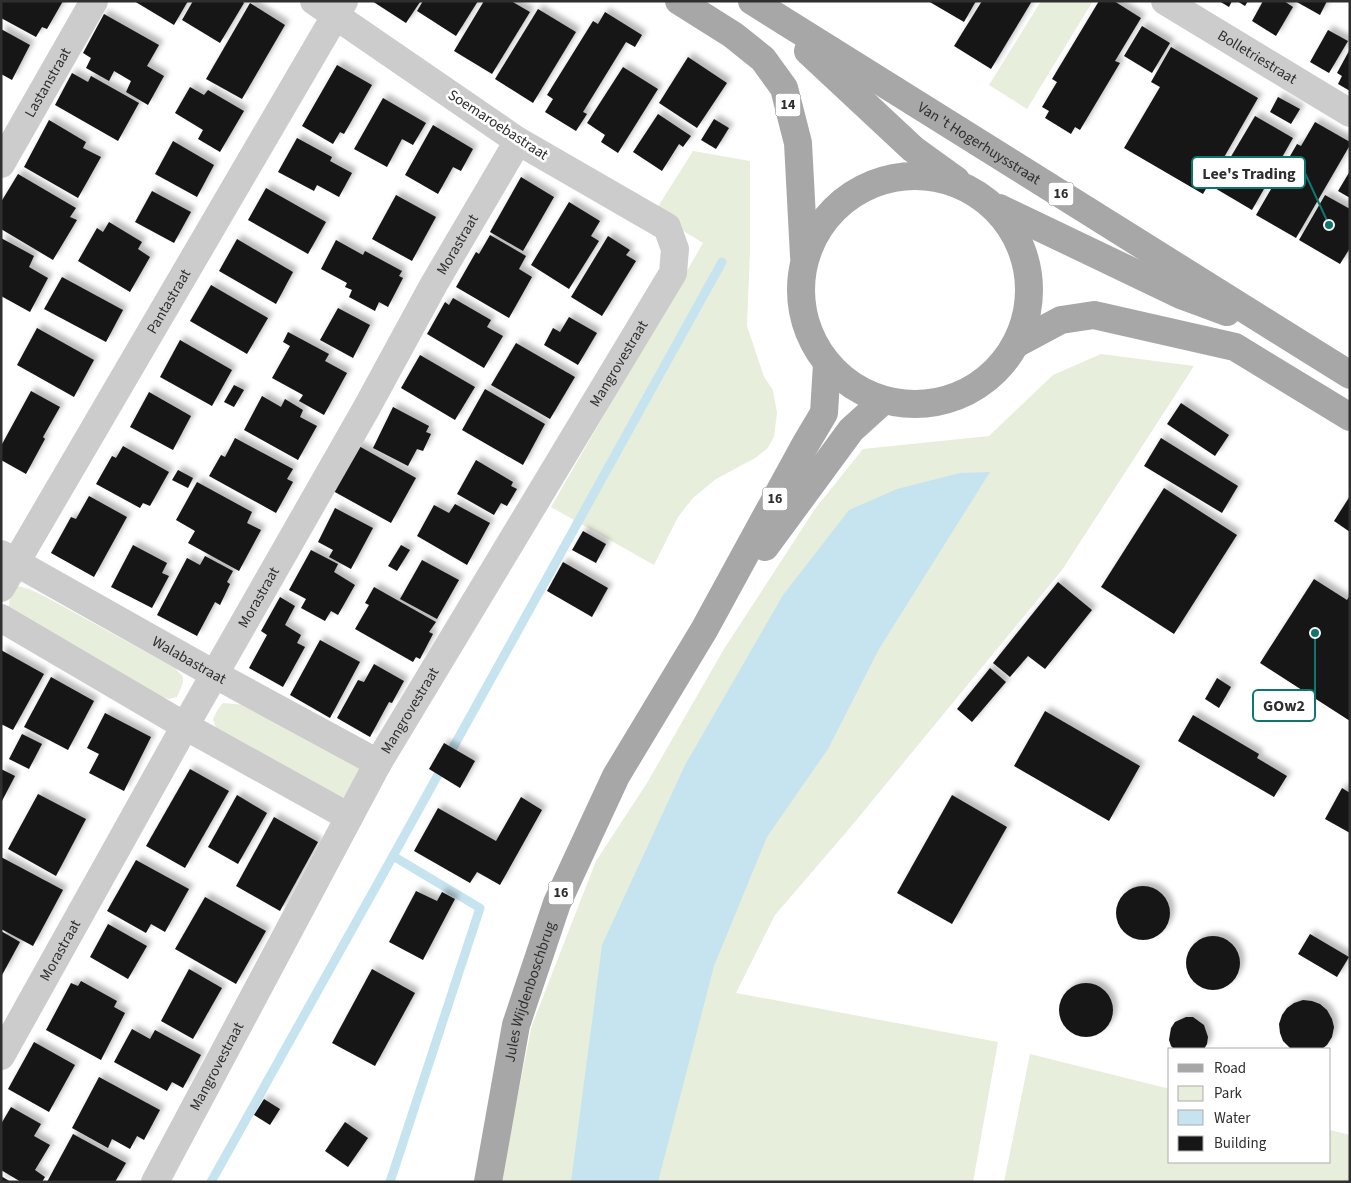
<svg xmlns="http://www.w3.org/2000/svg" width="1351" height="1183" font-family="'Source Sans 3',sans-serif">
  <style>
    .green { fill: #e7eedc }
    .water { fill: #c6e4ef }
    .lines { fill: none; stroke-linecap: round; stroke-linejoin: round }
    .stream { stroke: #c6e4ef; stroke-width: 9 }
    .building { fill: #161616; filter: url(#shadow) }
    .street { stroke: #ccc; stroke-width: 28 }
    .primary { stroke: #a7a7a7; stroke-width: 28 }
    .labels { text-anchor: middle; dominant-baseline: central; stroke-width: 5; stroke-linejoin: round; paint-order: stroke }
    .shield { fill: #fff; stroke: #6d6d6d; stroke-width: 1 }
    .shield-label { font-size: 14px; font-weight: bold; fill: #2f2f2f }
    .street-label { font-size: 15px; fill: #2f2f2f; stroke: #fff }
    .leader { fill: none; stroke: #0f766e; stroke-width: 2 }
    .callout-dot { fill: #0f766e; stroke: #fff; stroke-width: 2 }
    .callout { fill: #fff; stroke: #0f766e; stroke-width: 2 }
    .callout-label { font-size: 16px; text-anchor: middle; font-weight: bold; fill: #2f2f2f }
  </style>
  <defs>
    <filter id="shadow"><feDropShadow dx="4.5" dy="-4.5" stdDeviation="2.5" flood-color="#0004"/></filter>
  </defs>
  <rect width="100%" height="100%" fill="#fff"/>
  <g class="green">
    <polygon points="1041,1 1093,1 1027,109 989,85"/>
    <polygon points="693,151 750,161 750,252 747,326 764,377 773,390 777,413 774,437 767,449 755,458 716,479 693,498 678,517 654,565 551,507 703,243 654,213"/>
    <polygon points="1101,354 1194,366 1062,570 849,829 775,915 736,993 998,1042 973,1182 500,1182 532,1025 596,861 647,783 724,649 815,509 863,449 989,436 1053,375"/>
    <path d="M18 586 29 589 46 597 175 668 183 677V683L177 697 169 699 162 697 9 608C9 598 11 592 18 586Z"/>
    <polygon points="223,703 245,705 361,769 343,802 216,729 213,719 218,709"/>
    <polygon points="1030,1054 1170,1089 1170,1162 1330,1162 1330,1130 1350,1135 1350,1182 1004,1182"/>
  </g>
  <polygon class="water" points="990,472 879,649 828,749 767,837 714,966 658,1182 571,1182 602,945 685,765 783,595 849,510 897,489 960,473"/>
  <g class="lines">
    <g class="stream">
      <polyline points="393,856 722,262"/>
      <polyline points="211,1182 393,856 480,908 390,1182"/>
    </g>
  </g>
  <g class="building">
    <polygon points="1,1 63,1 47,29 42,27 36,37 1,18"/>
    <polygon points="134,1 188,1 174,25"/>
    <polygon points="193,1 242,1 244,3 220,43 182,20"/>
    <polygon points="372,1 419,1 420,2 406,23"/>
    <polygon points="423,1 478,1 456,36 417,11"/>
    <polygon points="484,1 511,1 530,12 492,74 454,51"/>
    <polygon points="928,1 976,1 964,22"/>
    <polygon points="982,1 1032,1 991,69 954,46"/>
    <polygon points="1099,1 1114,1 1141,18 1115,61 1120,63 1080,130 1075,127 1071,134 1045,118 1049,111 1042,107 1057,82 1052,79"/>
    <polygon points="1219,1 1232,1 1229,7"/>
    <polygon points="1237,1 1248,1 1245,6"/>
    <polygon points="1263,1 1284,1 1293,7 1276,36 1252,21"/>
    <polygon points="1295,1 1327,1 1320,15"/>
    <polygon points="250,3 285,25 242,99 206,79"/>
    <polygon points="538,9 576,32 533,103 495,79"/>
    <polygon points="605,12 642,35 635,47 626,42 583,112 587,114 576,131 545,112 553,99 547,95 593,21 598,24"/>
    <polygon points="104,14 159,45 147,66 164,76 148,105 126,92 131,81 114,71 109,81 86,68 91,58 83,53"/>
    <polygon points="1142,26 1170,43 1152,73 1124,56"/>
    <polygon points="1,29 30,45 12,80 1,74"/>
    <polygon points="1328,30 1348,41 1329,73 1310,62"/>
    <polygon points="1171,47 1258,98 1203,194 1124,148 1160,87 1151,82"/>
    <polygon points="1350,49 1350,91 1338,84 1342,76 1337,73"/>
    <polygon points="688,57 727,83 697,128 659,103"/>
    <polygon points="337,65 372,85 344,134 340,132 333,144 302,126"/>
    <polygon points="623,67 658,89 618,153 601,142 605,135 587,123"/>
    <polygon points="72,73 88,82 91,76 139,103 118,141 55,105"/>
    <polygon points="190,87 204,95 208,90 244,111 220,152 198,139 203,130 175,113"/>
    <polygon points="1278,97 1300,109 1291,124 1270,112"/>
    <polygon points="383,98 426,123 413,145 402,139 387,167 354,149"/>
    <polygon points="658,114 691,136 683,147 679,144 662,171 633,152"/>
    <polygon points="1255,116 1293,138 1252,210 1213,187"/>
    <polygon points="714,119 729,128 716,149 701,140"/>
    <polygon points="49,120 86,142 83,148 101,157 78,198 24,167"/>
    <polygon points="1315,122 1350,142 1350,145 1296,238 1256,215 1297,144 1301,146"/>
    <polygon points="433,125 473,149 461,171 453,167 438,194 405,175"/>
    <polygon points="297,138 332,157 330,161 352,173 339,197 317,185 314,191 278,172"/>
    <polygon points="173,141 214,165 197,197 155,174"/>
    <polygon points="1350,171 1350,198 1338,191"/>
    <polygon points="18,174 76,208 70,217 77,220 53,260 1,229 1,202"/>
    <polygon points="521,177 554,197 523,251 490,232"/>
    <polygon points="266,188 326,222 308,254 248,220"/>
    <polygon points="152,191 191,212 174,243 135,222"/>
    <polygon points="396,195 436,217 412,261 372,239"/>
    <polygon points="1325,195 1350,209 1350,248 1340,264 1299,240"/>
    <polygon points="569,202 600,221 591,236 599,241 569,289 531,265"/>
    <polygon points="109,222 142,242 138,249 150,257 130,292 78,261 97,228 103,232"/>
    <polygon points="490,235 526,256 519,269 532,277 509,318 456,287 476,252 479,254"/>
    <polygon points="608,236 630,250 626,255 636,261 602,316 571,297"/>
    <polygon points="1,238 34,256 29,267 48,278 30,312 1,296"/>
    <polygon points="237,239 293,272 276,304 219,271"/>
    <polygon points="336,240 363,255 365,251 402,271 399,276 403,278 388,307 379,302 375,311 349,297 352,290 345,287 347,283 321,269"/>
    <polygon points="62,277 123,310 106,342 44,309"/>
    <polygon points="211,285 268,318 247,354 190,321"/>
    <polygon points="453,298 491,320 487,327 503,336 484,368 427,334 445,302 449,305"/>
    <polygon points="338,308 370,325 353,358 320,340"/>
    <polygon points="569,317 597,333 578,365 544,345 553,328 560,332"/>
    <polygon points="37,328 94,360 74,397 17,365"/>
    <polygon points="288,332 329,354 325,361 347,373 324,415 299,401 303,395 272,378 290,346 283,342"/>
    <polygon points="180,340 232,370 212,406 160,377"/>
    <polygon points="516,343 575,377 550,419 491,385"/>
    <polygon points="420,355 475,387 455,420 401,388"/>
    <polygon points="234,385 244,390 234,407 224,402"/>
    <polygon points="485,389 545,424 523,465 462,430"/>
    <polygon points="31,391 60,407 43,437 45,439 26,474 1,460 1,446"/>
    <polygon points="149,392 191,416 173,450 130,427"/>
    <polygon points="262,396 281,407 285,399 303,410 300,417 317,426 298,460 244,430"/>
    <polygon points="1181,403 1229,435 1215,456 1167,424"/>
    <polygon points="393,407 429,426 426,432 431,434 423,451 417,449 408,466 373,448"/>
    <polygon points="235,438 293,469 287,479 293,482 276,513 209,476 221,455 225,457"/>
    <polygon points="1161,438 1238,486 1222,513 1144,466"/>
    <polygon points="357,445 416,478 391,523 333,491"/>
    <polygon points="123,446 169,472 150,506 143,503 140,508 96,484 112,456 116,458"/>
    <polygon points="476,460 513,482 511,486 517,489 507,506 501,503 494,515 457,494"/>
    <polygon points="178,470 193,478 188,488 172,480"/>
    <polygon points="197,482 252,512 247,523 261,530 239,571 188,543 195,531 176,520"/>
    <polygon points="1164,488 1237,535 1174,634 1101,587"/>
    <polygon points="89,496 127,517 94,577 51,553 71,517 76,519"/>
    <polygon points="1350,496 1350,532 1334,521"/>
    <polygon points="455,504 490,523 467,565 417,536 434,505 449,513"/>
    <polygon points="335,508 373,528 351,569 329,557 333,550 318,542"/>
    <polygon points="583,531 606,544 596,563 572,550"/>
    <polygon points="133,545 167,563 162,573 169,576 152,608 111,587"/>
    <polygon points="401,545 410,550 397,571 388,566"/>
    <polygon points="311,550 338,564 334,572 355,585 338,615 331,611 325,621 301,608 306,599 289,590"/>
    <polygon points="205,556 233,571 227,582 230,584 220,605 215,602 197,636 157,615 187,558 200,565"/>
    <polygon points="422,560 459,580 437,619 400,599"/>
    <polygon points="563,562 608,588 592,617 547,591"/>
    <polygon points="1314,579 1347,600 1350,595 1350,721 1260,663"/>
    <polygon points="1058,582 1092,610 1045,669 1028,656 1010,677 993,663"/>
    <polygon points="374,587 436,622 429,632 433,634 420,659 416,657 413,662 355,629 369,605 365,603"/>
    <polygon points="280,597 295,606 285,625 301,635 297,643 305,647 283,687 249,668 267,635 261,631"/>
    <polygon points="320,640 360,662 330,718 290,695"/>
    <polygon points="1,650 44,674 13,730 1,724"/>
    <polygon points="374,664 404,681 392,703 389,702 370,737 337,718 358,680 364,682"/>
    <polygon points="990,668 1006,682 972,722 957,709"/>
    <polygon points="51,677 94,701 68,750 24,727"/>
    <polygon points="1217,678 1231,687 1219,708 1205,699"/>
    <polygon points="1045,711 1140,766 1109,821 1014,766"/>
    <polygon points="105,713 151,737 124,791 89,773 99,754 87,748"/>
    <polygon points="1193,715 1259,754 1257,758 1287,776 1274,797 1178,741"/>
    <polygon points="22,734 42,744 29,769 9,759"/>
    <polygon points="444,743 475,761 460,788 429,769"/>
    <polygon points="1,769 15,776 1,803"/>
    <polygon points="190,769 229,791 185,868 146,846"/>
    <polygon points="1342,788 1350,793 1350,833 1325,819"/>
    <polygon points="38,794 86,819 56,876 8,849"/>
    <polygon points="237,795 267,813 238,864 208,847"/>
    <polygon points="952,795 1007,827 952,924 897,893"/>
    <polygon points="521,797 542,810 500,885 477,872 470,883 414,851 438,808 496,841"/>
    <polygon points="274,817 318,842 280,911 236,886"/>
    <polygon points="1,857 63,890 33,946 1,929"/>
    <polygon points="136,860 189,889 165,932 151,924 146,933 107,911"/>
    <circle cx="1143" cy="913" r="27"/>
    <polygon points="416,891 437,901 442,892 455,899 423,960 389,942"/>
    <polygon points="205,897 266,931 236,984 175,949"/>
    <polygon points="108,924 147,946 128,979 90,957"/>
    <polygon points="1,931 20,942 1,977"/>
    <polygon points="1310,934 1349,957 1337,977 1298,954"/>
    <circle cx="1213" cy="963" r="27"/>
    <polygon points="189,969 222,988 193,1039 161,1021"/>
    <polygon points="372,969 415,993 375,1066 332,1043"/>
    <polygon points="81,981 117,1001 114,1007 125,1013 101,1060 46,1030 71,983 78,986"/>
    <circle cx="1086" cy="1010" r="27"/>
    <polygon points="1303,1000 1312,1001 1320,1004 1327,1010 1332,1019 1334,1027 1332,1037 1327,1045 1322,1049 1291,1049 1283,1041 1280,1033 1279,1024 1282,1015 1287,1008 1294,1003"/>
    <polygon points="1186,1017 1193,1017 1204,1025 1208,1037 1207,1044 1204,1049 1174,1049 1171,1046 1169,1040 1171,1028 1175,1022"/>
    <polygon points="132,1029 150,1039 155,1030 201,1055 183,1088 172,1082 167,1091 114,1062"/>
    <polygon points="34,1042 75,1065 49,1112 8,1089"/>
    <polygon points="99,1077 160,1110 144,1140 137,1136 130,1149 112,1139 108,1148 72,1128"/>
    <polygon points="264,1099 280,1109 270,1125 254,1115"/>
    <polygon points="11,1107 41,1124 34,1136 50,1145 35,1170 45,1177 42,1182 21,1182 1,1170 1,1124"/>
    <polygon points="345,1122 368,1138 348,1167 325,1151"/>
    <polygon points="73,1134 126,1163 115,1182 47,1182"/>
    <polygon points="1,1176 11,1182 1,1182"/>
  </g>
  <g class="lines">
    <g class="street">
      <path id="s1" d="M1165 1 1350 113"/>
      <path id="s2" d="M1 164 94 1"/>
      <path id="s3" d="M1 554 214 674 378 763"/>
      <path id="s4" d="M1 588 344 1"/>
      <polyline points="1,618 185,726 349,817"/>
      <path id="s5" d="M1 1056 185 726 366 409 434 284 518 141"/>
      <path id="s6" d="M155 1182 378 763 673 273 675 249 667 227 518 141 314 1"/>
    </g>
    <g class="primary">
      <polyline points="679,1 733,35 763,59 784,88 798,143 804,256"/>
      <path id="s7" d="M752 1 1350 375"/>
      <polyline points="808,51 913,149 956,180"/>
      <circle cx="915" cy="290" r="114"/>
      <polyline points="999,208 1181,295 1227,312"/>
      <polyline points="1018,343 1061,320 1094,315 1235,347 1350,417"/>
      <polyline points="765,547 851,430 883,401"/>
      <path id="s8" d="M488 1182 516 1025 557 903 616 776 704 630 805 445 824 413 827 364"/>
    </g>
  </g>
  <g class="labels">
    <g class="shield">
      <rect x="775.5" y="93.5" width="25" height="23" rx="4"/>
      <rect x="1048.5" y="182.5" width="25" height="23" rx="4"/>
      <rect x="762.5" y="487.5" width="25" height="23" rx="4"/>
      <rect x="548.5" y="881.5" width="25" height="23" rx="4"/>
    </g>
    <g class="shield-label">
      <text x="788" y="105">14</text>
      <text x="1061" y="194">16</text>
      <text x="775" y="499">16</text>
      <text x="561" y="893">16</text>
    </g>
    <g class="street-label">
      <text stroke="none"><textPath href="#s1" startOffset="108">Bolletriestraat</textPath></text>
      <text stroke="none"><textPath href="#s2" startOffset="94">Lastanstraat</textPath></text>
      <text transform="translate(498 125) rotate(33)">Soemaroebastraat</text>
      <text stroke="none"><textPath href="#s7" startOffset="268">Van 't Hogerhuysstraat</textPath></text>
      <text stroke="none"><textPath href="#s5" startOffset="931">Morastraat</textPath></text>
      <text stroke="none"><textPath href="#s4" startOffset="332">Pantastraat</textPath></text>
      <text stroke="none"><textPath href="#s6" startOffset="941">Mangrovestraat</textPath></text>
      <text stroke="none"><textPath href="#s5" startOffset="526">Morastraat</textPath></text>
      <text stroke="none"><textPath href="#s3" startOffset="216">Walabastraat</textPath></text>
      <text stroke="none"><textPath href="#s6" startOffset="536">Mangrovestraat</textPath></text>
      <text stroke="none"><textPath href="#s5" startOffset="121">Morastraat</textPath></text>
      <text stroke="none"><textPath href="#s8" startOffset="195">Jules Wijdenboschbrug</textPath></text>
      <text stroke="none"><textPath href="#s6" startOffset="131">Mangrovestraat</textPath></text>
    </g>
  </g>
  <path class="leader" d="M1329 225L1305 173M1315 633L1315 706"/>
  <g class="callout-dot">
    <circle cx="1329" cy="225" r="5"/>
    <circle cx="1315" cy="633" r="5"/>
  </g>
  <g class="callout">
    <rect x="1192" y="157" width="113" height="31" rx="5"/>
    <rect x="1253" y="690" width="62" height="31" rx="5"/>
  </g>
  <g class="callout-label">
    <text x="1249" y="179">Lee's Trading</text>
    <text x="1284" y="711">GOw2</text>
  </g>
  <rect width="1351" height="1183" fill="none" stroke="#2f2f2f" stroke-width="5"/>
  <rect x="1168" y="1048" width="162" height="115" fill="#ffffff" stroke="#acacac"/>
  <rect x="1178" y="1064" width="25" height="8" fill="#a7a7a7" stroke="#acacac"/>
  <text x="1214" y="1073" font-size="15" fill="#2f2f2f">Road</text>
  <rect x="1178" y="1086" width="25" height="15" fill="#e7eedc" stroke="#acacac"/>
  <text x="1214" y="1098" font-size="15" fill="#2f2f2f">Park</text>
  <rect x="1178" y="1110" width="25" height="15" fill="#c6e4ef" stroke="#acacac"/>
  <text x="1214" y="1123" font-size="15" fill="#2f2f2f">Water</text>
  <rect x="1178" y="1136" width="25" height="15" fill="#161616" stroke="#acacac"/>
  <text x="1214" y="1148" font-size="15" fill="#2f2f2f">Building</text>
</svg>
